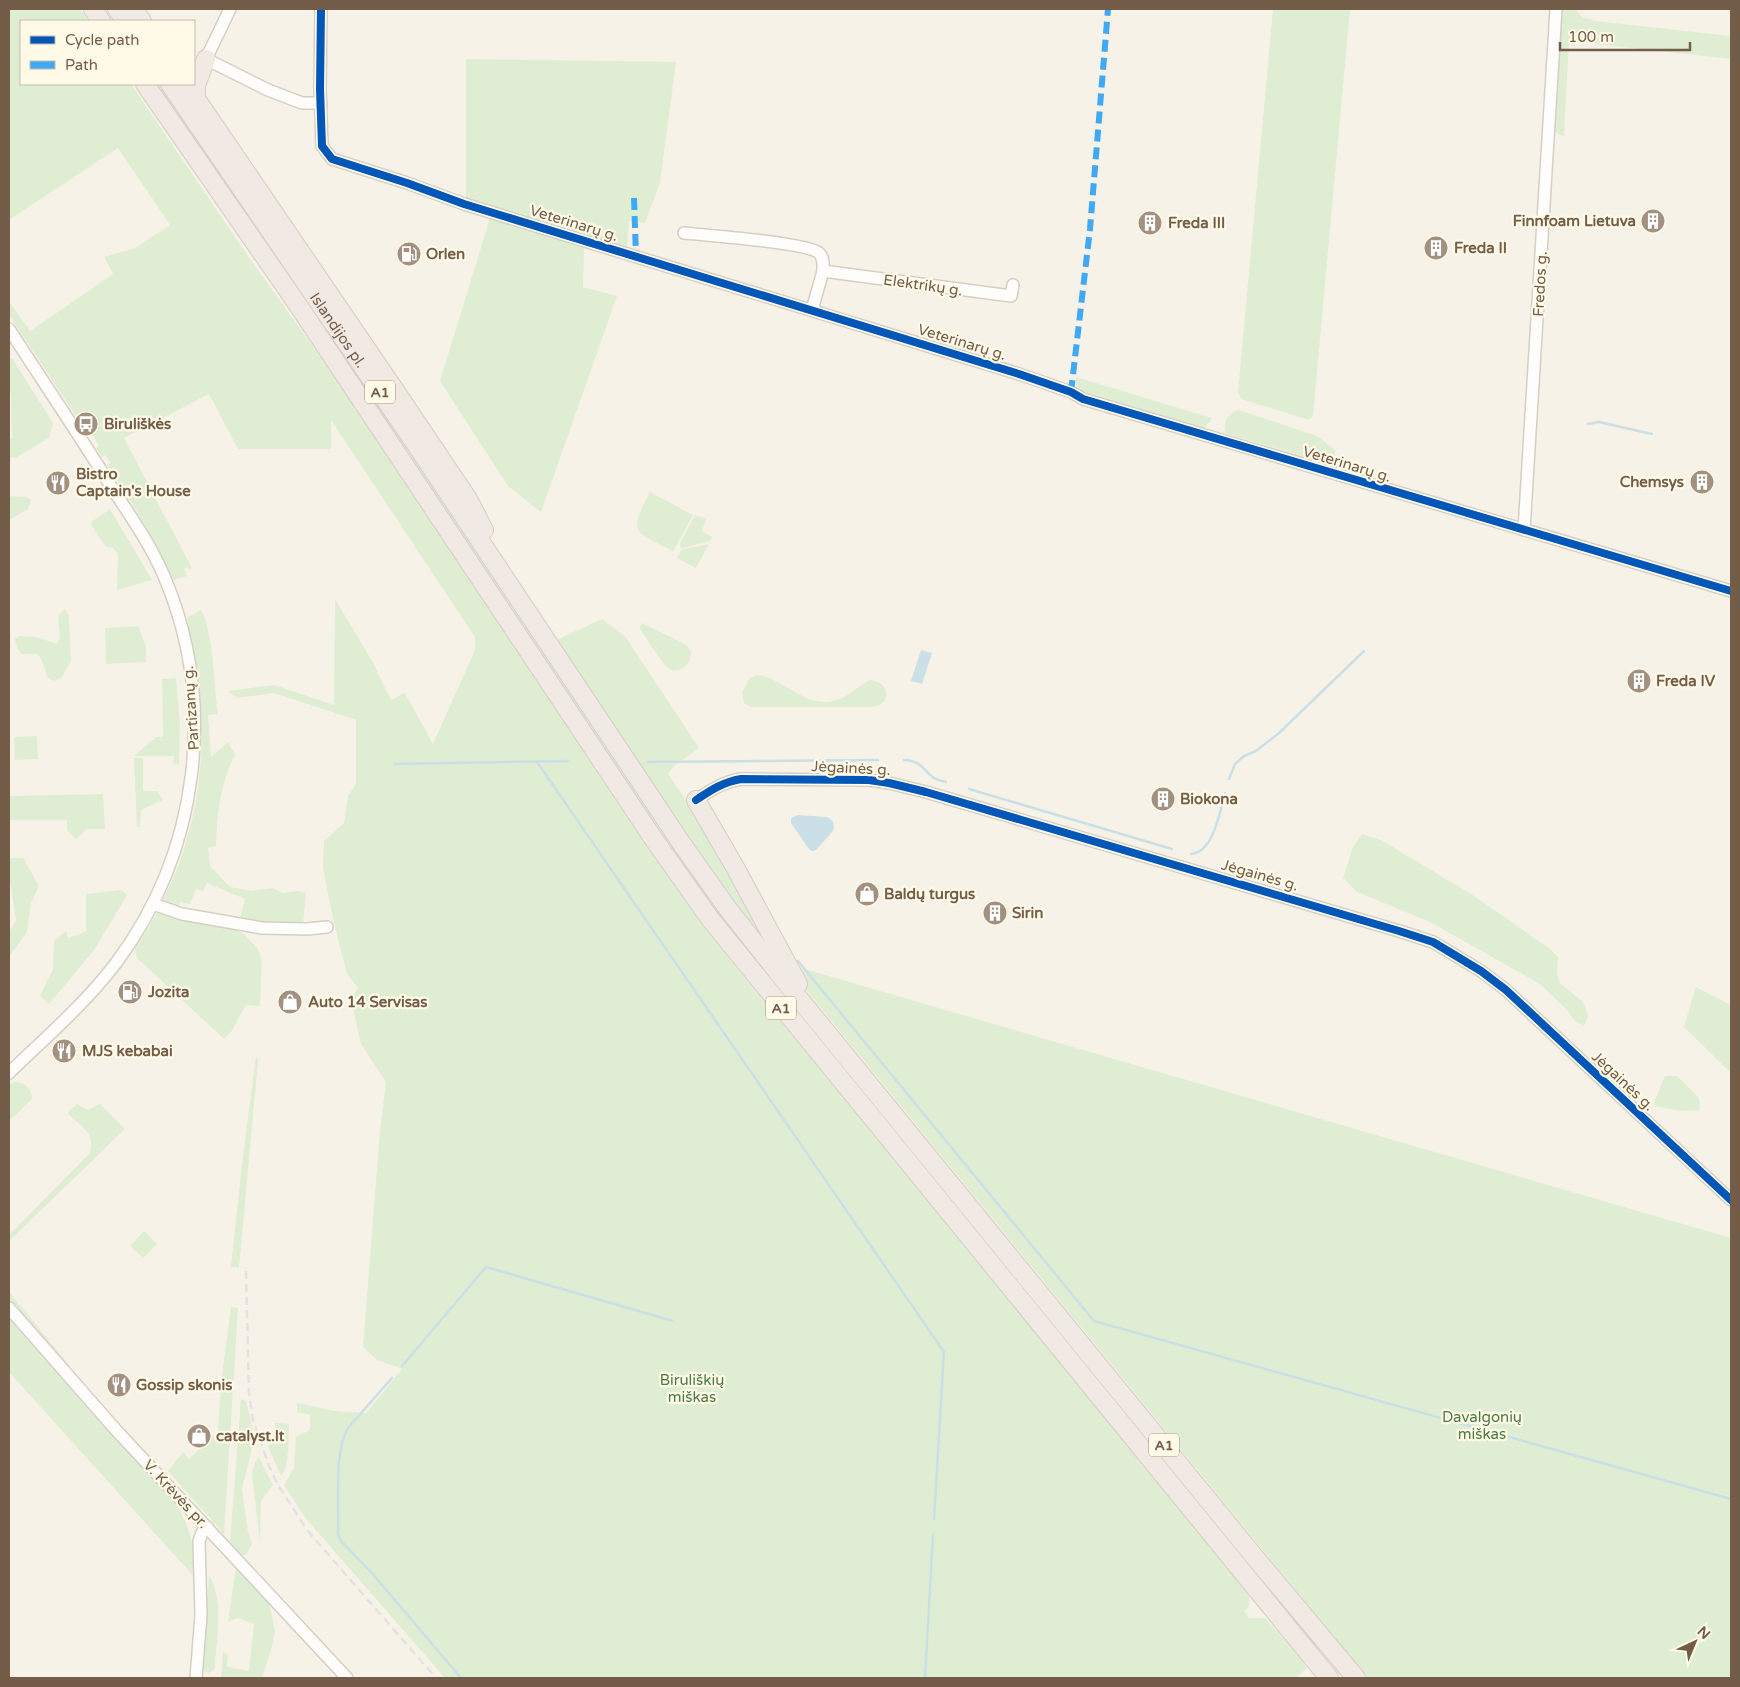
<svg xmlns="http://www.w3.org/2000/svg" width="1740" height="1687" font-family="'Varela Round',sans-serif">
  <style>
    .green { fill: #dfeed2 }
    .water { fill: #cae0e6 }
    .lines { fill: none; stroke-linecap: round; stroke-linejoin: round }
    .stream { stroke: #cae0e6; stroke-width: 2.5 }
    .minor-casing { stroke: #d5cec5; stroke-width: 14 }
    .highway-casing { stroke: #d5cdc4; stroke-width: 20 }
    .minor { stroke: #fefdfb; stroke-width: 11 }
    .highway { stroke: #f1e9e3; stroke-width: 18 }
    .rail { stroke: #e4e1e4; stroke-width: 2.5; stroke-dasharray: 8 5; stroke-linecap: butt }
    .quiet { stroke: #3fa9f5; stroke-width: 6; stroke-dasharray: 12 6; stroke-linecap: butt }
    .cycleway-casing { stroke: #fff9e8; stroke-width: 11 }
    .cycleway { stroke: #0057b8; stroke-width: 8 }
    .labels { text-anchor: middle; dominant-baseline: central; stroke-width: 4.5; stroke-linejoin: round; paint-order: stroke }
    .shield { fill: #fff9e8; stroke: #9e8c78; stroke-width: 1 }
    .shield-label { font-size: 14px; font-weight: bold; fill: #745d48 }
    .poi-label { font-size: 15px; font-weight: bold; fill: #745d48; stroke: #fff9e8; text-anchor: start }
    .street-label { font-size: 15px; fill: #745d48; stroke: #fff9e8 }
    .park-label { font-size: 15px; fill: #4a7b3f; stroke: #fff9e8 }
  </style>
  <rect width="100%" height="100%" fill="#f7f2e7"/>
  <g class="green">
    <path d="M9 9H80L89 21H21V84H131L248 256 334 376 631 822 695 914 729 958 1246 1590 1250 1600 1248 1608 1244 1611 1249 1618H1265L1298 1654 1307 1668 1296 1678H445L307 1520 284 1485 294 1468 296 1437 310 1430V1415L297 1412V1403L335 1411 366 1413 402 1369 377 1360 363 1347 380 1130 386 1082 361 1044 351 999 358 988 347 974 334 923 323 868 324 841 344 823 348 796 356 784V720L274 693 237 698 228 691 274 685 334 705 335 599 372 661 391 700 405 693 433 744 475 650V637L331 420V449H238L209 394 124 438 192 568 189 570 188 567 184 569 187 576 174 580 143 521 107 465 111 463 105 455 102 457 96 448 99 445C89 431 94 425 79 413L77 414 81 421 80 422 9 315V301L30 331 113 274 104 257 135 248 170 225 118 148 9 220Z"/>
    <polygon points="1273,9 1350,9 1313,416 1309,420 1241,399 1238,392"/>
    <polygon points="1561,9 1575,9 1582,17 1596,21 1731,36 1731,59 1569,41 1564,136 1558,134 1553,129"/>
    <polygon points="466,59 676,62 660,183 645,223 629,221 627,247 466,199"/>
    <polygon points="150,84 163,84 243,198 624,770 1320,1645 1314,1651 703,899"/>
    <polygon points="490,218 584,247 583,287 617,296 541,512 508,486 440,381"/>
    <polygon points="12,358 53,423 49,438 17,457 9,458 9,439 12,439 11,393 9,393 9,360"/>
    <polygon points="1076,377 1212,418 1210,422 1203,428 1082,391 1076,385"/>
    <path d="M1239 410 1311 434 1319 437 1336 451 1330 464 1225 433C1223 422 1227 413 1239 410Z"/>
    <path d="M650 492 693 515 673 551C633 531 628 534 650 492Z"/>
    <polygon points="9,496 27,497 31,500 28,509 11,519 9,518"/>
    <polygon points="110,509 152,580 117,590 118,554 113,548 106,547 90,523"/>
    <polygon points="695,515 706,519 702,531 712,537 710,541 682,548 680,547 680,543"/>
    <polygon points="709,544 696,568 677,558 681,550"/>
    <path d="M65 609 69 617 71 661 62 677 55 681 49 679C44 671 44 660 37 654H22L17 648 15 639 19 636 37 637 57 644 60 638 58 616Z"/>
    <path d="M201 610C214 633 214 687 218 714L208 715 211 757 228 742 235 755C220 782 217 815 216 846L208 848 210 866 230 887 251 891 272 888 283 893 298 891 306 893 303 924 239 922 245 899 207 883 203 891 196 889 190 904 180 902 178 909 166 907 163 901C169 886 177 871 182 855 209 774 205 704 187 622L188 617Z"/>
    <polygon points="602,619 625,636 699,748 673,767 668,774 695,813 778,957 718,882 556,640"/>
    <path d="M642 623 687 645 691 652C691 659 688 666 681 669 677 671 673 671 670 669 661 664 647 638 640 629V626Z"/>
    <polygon points="138,626 146,647 146,662 106,664 105,628"/>
    <path d="M757 675C785 678 805 710 837 700 850 696 858 685 870 680 889 681 893 703 874 707H750L744 703 742 692 750 678Z"/>
    <polygon points="176,678 180,724 179,764 173,764 174,756 134,756 156,737 163,737 162,679"/>
    <polygon points="37,736 38,759 15,760 14,737"/>
    <polygon points="134,758 143,758 143,791 157,791 163,800 141,810 140,827 137,827"/>
    <polygon points="103,794 105,829 87,829 76,839 67,830 67,820 9,820 9,796"/>
    <polygon points="1362,834 1381,840 1471,894 1549,948 1558,957 1557,974 1560,983 1583,1002 1588,1016 1584,1026 1575,1021 1567,1010 1540,984 1430,922 1357,892 1343,878 1353,847"/>
    <polygon points="9,858 23,858 39,886 31,903 27,932 10,955 9,932 16,920 9,874"/>
    <polygon points="121,890 127,895 94,950 49,1004 40,996 53,969 54,941 66,931 68,938 80,934 86,931 86,894"/>
    <polygon points="157,913 233,928 245,935 258,949 262,959 260,1006 246,1005 231,1032 224,1039 137,958 135,949"/>
    <polygon points="793,969 808,970 1731,1238 1731,1678 1367,1678 807,991"/>
    <polygon points="1696,987 1731,1005 1731,1073 1684,1027"/>
    <polygon points="256,1055 258,1061 239,1268 231,1267 241,1173"/>
    <path d="M1665 1076H1677L1699 1098 1700 1110C1685 1112 1668 1110 1653 1105Z"/>
    <path d="M14 1082C25 1082 32 1088 32 1099L9 1121V1085Z"/>
    <path d="M77 1104 88 1110 100 1104 125 1129 9 1241V1235L90 1153C95 1132 83 1128 68 1114L69 1111Z"/>
    <polygon points="144,1231 157,1244 143,1258 130,1246"/>
    <polygon points="9,1292 70,1366 65,1365 9,1300"/>
    <polygon points="231,1307 238,1308 224,1534 168,1471 183,1452 189,1459 218,1432 221,1383"/>
    <path d="M9 1314 176 1503C192 1533 194 1547 198 1581L9 1372Z"/>
    <polygon points="241,1399 246,1401 255,1437 242,1489 248,1532 252,1544 246,1555 242,1555 230,1542"/>
    <path d="M275 1423 289 1424C288 1438 290 1466 281 1476L268 1447C275 1440 275 1432 275 1423Z"/>
    <polygon points="259,1457 273,1485 261,1501 260,1542 252,1474 255,1462"/>
    <polygon points="236,1567 269,1603 275,1631 271,1650 262,1678 221,1678 223,1652 228,1655 227,1667 249,1671 254,1624 238,1618 228,1622"/>
    <path d="M209 1575C225 1603 216 1638 215 1668L209 1673 203 1670Z"/>
  </g>
  <g class="water">
    <polygon points="921,650 932,653 922,684 911,681"/>
    <polygon points="798,815 827,817 833,821 834,827 833,831 816,850 812,851 809,849 791,823 791,818"/>
  </g>
  <g class="lines">
    <g class="stream">
      <polyline points="1588,424 1599,422 1652,434"/>
      <path d="M904 760C923 761 921 769 934 778 937 780 942 781 946 782"/>
      <polyline points="537,762 944,1352 934,1519"/>
      <polyline points="648,762 878,760"/>
      <polyline points="395,764 569,761"/>
      <polyline points="1229,779 1235,764 1244,756 1256,751 1279,733 1364,651"/>
      <polyline points="969,789 1172,849"/>
      <path d="M1191 854C1214 852 1220 811 1225 793"/>
      <polyline points="798,961 1094,1321 1731,1499"/>
      <polyline points="402,1366 486,1267 673,1321"/>
      <path d="M392 1378 348 1428C334 1450 339 1506 338 1534L341 1541 371 1572 461 1678"/>
      <polyline points="925,1678 933,1534"/>
    </g>
    <defs>
      <g id="minor">
        <polyline points="230,9 206,59 268,90 302,103 321,103"/>
        <polyline points="321,9 320,89 322,146 332,159 407,183 464,204 1019,374 1071,392 1083,399 1731,591"/>
        <path d="M684 233C705 235 808 243 819 253 824 258 823 265 823 271"/>
        <polyline points="812,310 823,271 1011,296 1013,285"/>
        <path d="M9 329C44 383 80 436 114 491 132 518 151 546 164 576 218 703 199 852 116 963 85 1004 45 1038 9 1073"/>
        <polyline points="1524,530 1556,9"/>
        <path d="M696 800C711 790 723 782 741 779L869 780 889 783 926 792 1399 931 1433 942 1481 971 1506 990 1731 1200"/>
        <polyline points="153,904 182,914 262,928 307,929 327,927"/>
        <polyline points="9,1308 116,1430 347,1678"/>
        <polyline points="196,1678 201,1615 199,1541 202,1533 207,1527"/>
      </g>
      <g id="highway">
        <polyline points="93,9 101,21"/>
        <polyline points="117,9 126,21"/>
        <polyline points="133,9 142,21"/>
        <polyline points="145,84 300,308 655,841 711,920 1329,1678"/>
        <path id="s1" d="M170 84 415 443 682 844 728 909 788 985 1253 1555 1356 1678"/>
        <polyline points="186,84 396,392 468,499 484,530"/>
        <polyline points="196,99 196,85 206,59"/>
        <polyline points="696,800 736,869 798,984"/>
      </g>
    </defs>
    <use href="#minor" class="minor-casing"/>
    <use href="#highway" class="highway-casing"/>
    <use href="#minor" class="minor"/>
    <use href="#highway" class="highway"/>
    <polyline class="rail" points="246,1271 249,1393 253,1420 269,1466 278,1485 307,1530 436,1678"/>
    <g class="quiet">
      <polyline points="634,198 636,256"/>
      <polyline points="1071,392 1090,229 1108,9"/>
    </g>
    <defs>
      <g id="cycleway">
        <polyline points="321,9 320,89 322,146 332,159 407,183 464,204 1019,374 1071,392 1083,399 1731,591"/>
        <path d="M696 800C711 790 723 782 741 779L869 780 889 783 926 792 1399 931 1433 942 1481 971 1506 990 1731 1200"/>
      </g>
    </defs>
    <use href="#cycleway" class="cycleway-casing"/>
    <use href="#cycleway" class="cycleway"/>
  </g>
  <defs>
    <symbol id="building-disc" viewBox="-11 -11 22 22"><circle r="9.5" fill="#a29180" stroke="#fff9e8"/><path d="M-4-6H4V6H1V3H-1V6H-4ZM-2.5-4.3h1.7v1.8h-1.7ZM.8-4.3h1.7v1.8H.8ZM-2.5-1h1.7V.8h-1.7ZM.8-1h1.7V.8H.8Z" fill="#fff"/></symbol>
    <symbol id="fuel-disc" viewBox="-11 -11 22 22"><circle r="9.5" fill="#a29180" stroke="#fff9e8"/><path d="M-5.5-6h7V0h2V4h1.3V-2.5L3-4.5l.8-.8L6-3V5H2.5V1h-1V6h-7ZM-4.2-4.7v3.2H.2V-4.7Z" fill="#fff"/></symbol>
    <symbol id="bus-disc" viewBox="-11 -11 22 22"><circle r="9.5" fill="#a29180" stroke="#fff9e8"/><path d="M-5-6H5V4H4V6H2V4H-2V6H-4V4H-5ZM-3.5-4V0h7V-4ZM-3.5 1.2v1.5H-2V1.2ZM2 1.2v1.5H3.5V1.2Z" fill="#fff"/></symbol>
    <symbol id="restaurant-disc" viewBox="-11 -11 22 22"><circle r="9.5" fill="#a29180" stroke="#fff9e8"/><path d="M-5-6h1v4h1v-4h1v4h1v-4h1v5L-1.5 .5V6h-2V.5L-5-1ZM5-6V6H3V1.5H1.5Q1.5-4 5-6Z" fill="#fff"/></symbol>
    <symbol id="shop-disc" viewBox="-11 -11 22 22"><circle r="9.5" fill="#a29180" stroke="#fff9e8"/><path d="M-5-2.5h2.3a2.7 3.5 0 0 1 5.4 0H5L5.5 6h-11ZM-1.5-2.5h3a1.5 2.3 0 0 0-3 0Z" fill="#fff"/></symbol>
  </defs>
  <g fill-rule="evenodd">
    <use href="#building-disc" x="1639" y="207" width="28" height="28"/>
    <use href="#building-disc" x="1136" y="209" width="28" height="28"/>
    <use href="#building-disc" x="1422" y="234" width="28" height="28"/>
    <use href="#fuel-disc" x="395" y="240" width="28" height="28"/>
    <use href="#bus-disc" x="72" y="410" width="28" height="28"/>
    <use href="#building-disc" x="1688" y="468" width="28" height="28"/>
    <use href="#restaurant-disc" x="44" y="469" width="28" height="28"/>
    <use href="#building-disc" x="1625" y="667" width="28" height="28"/>
    <use href="#building-disc" x="1149" y="785" width="28" height="28"/>
    <use href="#shop-disc" x="853" y="880" width="28" height="28"/>
    <use href="#building-disc" x="981" y="899" width="28" height="28"/>
    <use href="#fuel-disc" x="116" y="978" width="28" height="28"/>
    <use href="#shop-disc" x="276" y="988" width="28" height="28"/>
    <use href="#restaurant-disc" x="50" y="1037" width="28" height="28"/>
    <use href="#restaurant-disc" x="105" y="1371" width="28" height="28"/>
    <use href="#shop-disc" x="185" y="1422" width="28" height="28"/>
  </g>
  <g class="labels">
    <g class="shield">
      <rect x="365" y="380.5" width="30" height="23" rx="4"/>
      <rect x="766" y="996.5" width="30" height="23" rx="4"/>
      <rect x="1149" y="1433.5" width="30" height="23" rx="4"/>
    </g>
    <g class="shield-label">
      <text x="380" y="392">A1</text>
      <text x="781" y="1008">A1</text>
      <text x="1164" y="1445">A1</text>
    </g>
    <g class="poi-label">
      <text x="1636" y="221" text-anchor="end">Finnfoam Lietuva</text>
      <text x="1168" y="223">Freda III</text>
      <text x="1454" y="248">Freda II</text>
      <text x="426" y="254">Orlen</text>
      <text x="104" y="424">Biruliškės</text>
      <text x="76" y="474">Bistro<tspan x="76" dy="17">Captain's House</tspan></text>
      <text x="1684" y="482" text-anchor="end">Chemsys</text>
      <text x="1656" y="681">Freda IV</text>
      <text x="1180" y="799">Biokona</text>
      <text x="884" y="894">Baldų turgus</text>
      <text x="1012" y="913">Sirin</text>
      <text x="148" y="992">Jozita</text>
      <text x="308" y="1002">Auto 14 Servisas</text>
      <text x="82" y="1051">MJS kebabai</text>
      <text x="136" y="1385">Gossip skonis</text>
      <text x="216" y="1436">catalyst.lt</text>
    </g>
    <g class="street-label">
      <text transform="translate(574 223) rotate(17)">Veterinarų g.</text>
      <text transform="translate(1540 284) rotate(-87)">Fredos g.</text>
      <text transform="translate(923 285) rotate(8)">Elektrikų g.</text>
      <text stroke="none"><textPath href="#s1" startOffset="298">Islandijos pl.</textPath></text>
      <text transform="translate(962 342) rotate(17)">Veterinarų g.</text>
      <text transform="translate(1347 464) rotate(17)">Veterinarų g.</text>
      <text transform="translate(191 708) rotate(-94)">Partizanų g.</text>
      <text transform="translate(851 768) rotate(3)">Jėgainės g.</text>
      <text transform="translate(1260 875) rotate(16)">Jėgainės g.</text>
      <text transform="translate(1623 1081) rotate(43)">Jėgainės g.</text>
      <text transform="translate(176 1494) rotate(47)">V. Krėvės pr.</text>
    </g>
    <g class="park-label">
      <text x="692" y="1380">Biruliškių<tspan x="692" dy="17">miškas</tspan></text>
      <text x="1482" y="1417">Davalgonių<tspan x="1482" dy="17">miškas</tspan></text>
    </g>
  </g>
  <rect width="1740" height="1687" fill="none" stroke="#745d48" stroke-width="20"/>
  <rect x="20" y="20" width="175" height="65" fill="#fff9e8" stroke="#c7bba8"/>
  <rect x="30" y="36" width="25" height="8" fill="#0057b8" stroke="#c7bba8"/>
  <text x="65" y="45" font-size="15" fill="#745d48">Cycle path</text>
  <rect x="30" y="61" width="25" height="8" fill="#3fa9f5" stroke="#c7bba8"/>
  <text x="65" y="70" font-size="15" fill="#745d48">Path</text>
  <g transform="translate(1695 1642) rotate(44)" stroke="#fff9e8" stroke-width="4" paint-order="stroke">
  <path d="M0-4L9 19L0 12L-9 19Z" fill="#745d48"/>
  <text y="-8" font-size="14" font-weight="bold" text-anchor="middle" fill="#745d48">N</text>
  </g>
  <path d="M1560 42v8h130v-8" fill="none" stroke="#745d48" stroke-width="2.5"/>
  <text x="1568" y="42" font-size="15" fill="#745d48" stroke="#fff9e8" stroke-width="4" paint-order="stroke">100 m</text>
</svg>
